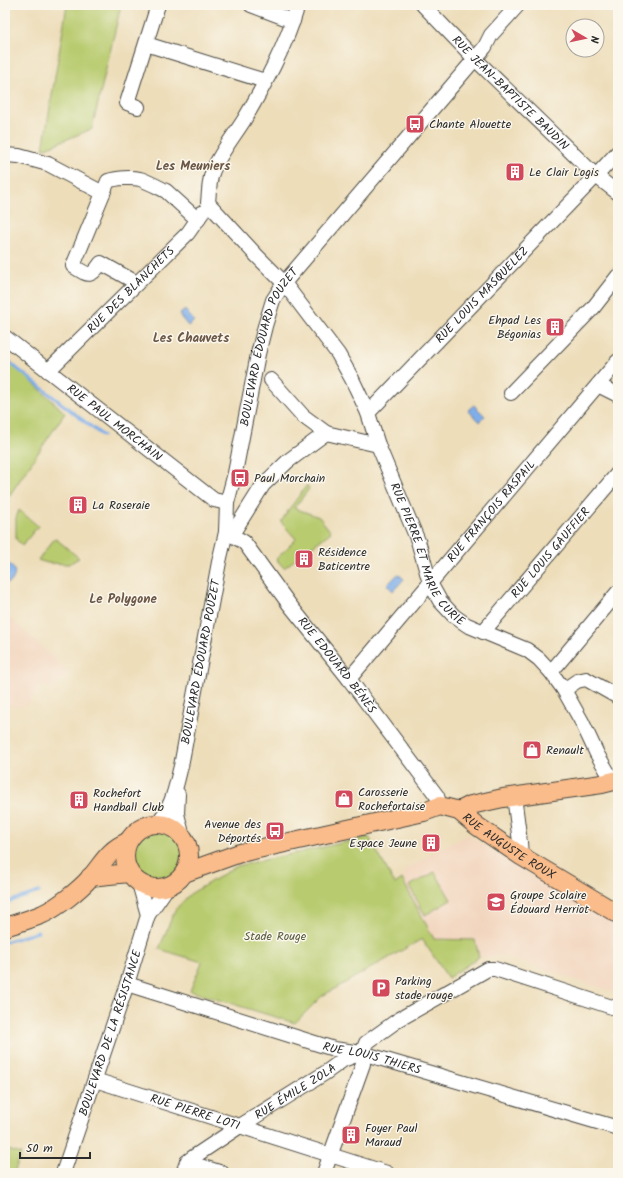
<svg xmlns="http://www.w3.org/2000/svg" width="623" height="1178" font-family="Kalam,sans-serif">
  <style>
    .built { fill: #f2d5be }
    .green { fill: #b8cb6e; stroke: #727b4c }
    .water { fill: #7fafea; stroke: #556d8a }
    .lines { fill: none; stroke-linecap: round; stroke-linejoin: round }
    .stream { stroke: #7fafea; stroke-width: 3 }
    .minor-casing { stroke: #484640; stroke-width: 16 }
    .major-casing { stroke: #484640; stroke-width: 20 }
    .minor { stroke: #fff; stroke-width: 14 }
    .major { stroke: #f9bc8a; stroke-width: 18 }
    .labels { text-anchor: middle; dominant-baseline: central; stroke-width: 3; stroke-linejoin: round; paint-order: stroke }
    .street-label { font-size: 12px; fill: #2b2b2b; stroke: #fbf7ec }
    .poi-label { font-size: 12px; fill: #2b2b2b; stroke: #fbf7ec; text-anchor: start }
    .park-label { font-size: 12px; fill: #555b3f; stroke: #fbf7ec }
    .neighbourhood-label { font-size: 13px; font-weight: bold; fill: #6c5848; stroke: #fbf7ec }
  </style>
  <rect width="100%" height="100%" fill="#fbf7ec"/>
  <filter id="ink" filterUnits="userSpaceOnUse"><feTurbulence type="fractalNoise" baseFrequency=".025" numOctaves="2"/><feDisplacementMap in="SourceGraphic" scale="8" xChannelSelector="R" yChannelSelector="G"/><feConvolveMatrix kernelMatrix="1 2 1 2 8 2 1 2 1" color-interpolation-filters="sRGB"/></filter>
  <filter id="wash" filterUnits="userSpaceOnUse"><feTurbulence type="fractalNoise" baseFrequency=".012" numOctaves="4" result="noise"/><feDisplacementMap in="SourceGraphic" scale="16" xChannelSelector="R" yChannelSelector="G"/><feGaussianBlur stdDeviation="0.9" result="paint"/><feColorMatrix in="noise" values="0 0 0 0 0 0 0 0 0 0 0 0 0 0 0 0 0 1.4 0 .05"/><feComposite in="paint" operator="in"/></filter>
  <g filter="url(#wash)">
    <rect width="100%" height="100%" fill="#edddb9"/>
    <g class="built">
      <polygon points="5,613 69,672 52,690 44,684 26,706 5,707"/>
      <polygon points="468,835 533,876 618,925 618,994 504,956 479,957 475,940 434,939 402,879 405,874 404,870 441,848"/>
      <polygon points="5,1083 13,1085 5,1110"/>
    </g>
    <g class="green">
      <polygon points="67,5 121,5 92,129 43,149"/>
      <polygon points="5,356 65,413 5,502"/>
      <polygon points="307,485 309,489 294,508 319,517 331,532 284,568 276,559 296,539 281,522 287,512"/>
      <polygon points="19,510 38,526 22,546 16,539 16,518"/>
      <polygon points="55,538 79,558 69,564 47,563 38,560"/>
      <circle cx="156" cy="857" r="27"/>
      <polygon points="369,837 395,884 402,879 434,939 475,940 479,957 448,978 422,939 322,996 295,1023 190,991 202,962 159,949 175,910 190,894 237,866"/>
      <polygon points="435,872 451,900 425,915 409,886"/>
      <polygon points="5,1149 21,1154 14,1173 5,1173"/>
    </g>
    <g class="water">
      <polygon points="185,310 194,321 188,326 179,315"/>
      <polygon points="474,405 485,416 479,422 468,410"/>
      <path d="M5 559C11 568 19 568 12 581L7 583H5Z"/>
      <polygon points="398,574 404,579 393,591 387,585"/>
    </g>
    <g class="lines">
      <g class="stream">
        <polyline points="5,359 103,436"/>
        <polyline points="5,903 39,892"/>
        <polyline points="5,942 38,932"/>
      </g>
    </g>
  </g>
  <g filter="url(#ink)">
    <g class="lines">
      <defs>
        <g id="minor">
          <polyline points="251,5 293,21"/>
          <path id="s1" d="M298 5C286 46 265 84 244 120 234 136 218 156 212 173 209 182 209 193 208 203L257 256 284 283 338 354 352 379 368 413 378 445 418 541 430 583 440 601 454 616 467 625 527 650 539 659 551 672 564 690 582 722 597 754 610 776 618 782"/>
          <path id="s2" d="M423 5 475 59 596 176 618 193"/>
          <polyline points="146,44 265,81"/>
          <polyline points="138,107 127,103 158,5"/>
          <polyline points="5,155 19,156 48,164 103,193"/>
          <path d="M137 283 101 263C90 279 88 275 73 266L108 181C116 178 132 177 140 179 149 182 158 187 166 191L198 220"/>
          <path id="s3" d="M5 337 214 500 227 503"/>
          <path id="s4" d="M48 371 188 233 202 213"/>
          <polyline points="271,380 303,416 326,433"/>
          <polyline points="598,385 618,395"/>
          <polyline points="511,393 593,308 618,276"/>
          <path id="s5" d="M368 413 596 176 618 152"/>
          <path id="s6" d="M226 532 244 542 289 604 349 679 437 796 440 806"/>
          <polyline points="226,532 236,528 263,485 288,461 326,433 378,445"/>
          <path id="s7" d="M483 632 618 473"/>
          <polyline points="551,672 618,592"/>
          <path id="s8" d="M349 679 618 361"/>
          <polyline points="564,690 577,681 586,679 618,697"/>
          <polyline points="178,794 177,814 183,837"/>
          <polyline points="514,796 520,842 521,856"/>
          <path id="s9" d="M156 824C173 807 175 789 181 766L219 562 226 532 227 503 235 473 258 354 265 326 273 300 284 283 485 47 491 35 518 5"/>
          <polyline points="139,883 148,915"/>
          <path id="s10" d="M127 984 334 1049 362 1053 437 1075 618 1128"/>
          <path id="s11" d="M95 1080 387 1173"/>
          <polyline points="187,1162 222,1173"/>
          <path id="s12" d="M63 1173 127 984 148 915 164 892 166 887"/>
          <path id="s13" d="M183 1173 187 1162 192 1158 240 1126 325 1073 343 1060 362 1053 366 1043 398 1020 488 969H495L618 1009"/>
          <polyline points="324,1173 363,1064 362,1053"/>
        </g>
        <g id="major">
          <polyline points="459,811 471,805 503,798 602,784 618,780"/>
          <circle cx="157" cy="856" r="32"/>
          <path id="s14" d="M184 873 240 853 424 812 440 806 459 811 477 826 521 856 618 914"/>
          <polyline points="90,877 129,873"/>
          <path d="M5 927C18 923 31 919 43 914 58 907 79 890 90 878 103 863 108 850 127 842"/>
        </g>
      </defs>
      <use href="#minor" class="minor-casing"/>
      <use href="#major" class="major-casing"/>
      <use href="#minor" class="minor"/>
      <use href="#major" class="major"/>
    </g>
  </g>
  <defs>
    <symbol id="bus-square" viewBox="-11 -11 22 22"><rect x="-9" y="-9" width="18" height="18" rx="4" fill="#d1495b" stroke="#fbf7ec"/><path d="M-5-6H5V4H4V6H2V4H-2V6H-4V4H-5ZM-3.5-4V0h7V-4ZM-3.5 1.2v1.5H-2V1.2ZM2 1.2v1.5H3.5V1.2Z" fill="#fff"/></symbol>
    <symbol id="building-square" viewBox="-11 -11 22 22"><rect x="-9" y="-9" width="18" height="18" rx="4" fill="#d1495b" stroke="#fbf7ec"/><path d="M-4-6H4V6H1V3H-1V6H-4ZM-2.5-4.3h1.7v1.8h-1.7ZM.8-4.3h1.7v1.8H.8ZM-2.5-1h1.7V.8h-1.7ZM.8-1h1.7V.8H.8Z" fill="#fff"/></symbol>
    <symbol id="shop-square" viewBox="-11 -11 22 22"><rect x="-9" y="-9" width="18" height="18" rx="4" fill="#d1495b" stroke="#fbf7ec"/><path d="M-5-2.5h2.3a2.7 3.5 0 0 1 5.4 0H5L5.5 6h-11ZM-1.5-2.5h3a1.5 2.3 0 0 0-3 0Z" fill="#fff"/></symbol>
    <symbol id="school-square" viewBox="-11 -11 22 22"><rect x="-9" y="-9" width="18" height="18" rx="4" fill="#d1495b" stroke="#fbf7ec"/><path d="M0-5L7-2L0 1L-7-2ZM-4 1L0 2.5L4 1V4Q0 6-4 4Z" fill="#fff"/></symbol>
    <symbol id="parking-square" viewBox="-11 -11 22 22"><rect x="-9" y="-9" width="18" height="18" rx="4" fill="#d1495b" stroke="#fbf7ec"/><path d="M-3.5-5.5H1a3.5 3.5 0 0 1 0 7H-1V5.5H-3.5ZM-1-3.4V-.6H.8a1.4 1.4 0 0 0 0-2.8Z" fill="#fff"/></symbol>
  </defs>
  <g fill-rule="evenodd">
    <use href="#bus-square" x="404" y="113" width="22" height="22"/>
    <use href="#building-square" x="504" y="161" width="22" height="22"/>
    <use href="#building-square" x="544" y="316" width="22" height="22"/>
    <use href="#bus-square" x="229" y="467" width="22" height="22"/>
    <use href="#building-square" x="67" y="494" width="22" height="22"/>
    <use href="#building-square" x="293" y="548" width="22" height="22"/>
    <use href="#shop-square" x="521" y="739" width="22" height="22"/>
    <use href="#shop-square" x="333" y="788" width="22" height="22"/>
    <use href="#building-square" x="68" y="789" width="22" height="22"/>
    <use href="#bus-square" x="264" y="820" width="22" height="22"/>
    <use href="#building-square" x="420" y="832" width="22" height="22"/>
    <use href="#school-square" x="485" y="891" width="22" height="22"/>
    <use href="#parking-square" x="370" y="977" width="22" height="22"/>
    <use href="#building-square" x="340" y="1124" width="22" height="22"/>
  </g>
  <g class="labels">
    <g class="street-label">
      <text stroke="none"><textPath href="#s2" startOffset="124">RUE JEAN-BAPTISTE BAUDIN</textPath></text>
      <text stroke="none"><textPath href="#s4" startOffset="116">RUE DES BLANCHETS</textPath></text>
      <text stroke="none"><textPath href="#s5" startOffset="164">RUE LOUIS MASQUELEZ</textPath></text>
      <text stroke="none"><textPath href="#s9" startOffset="494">BOULEVARD ÉDOUARD POUZET</textPath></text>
      <text stroke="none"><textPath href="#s3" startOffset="139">RUE PAUL MORCHAIN</textPath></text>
      <text stroke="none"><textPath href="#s8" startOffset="220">RUE FRANÇOIS RASPAIL</textPath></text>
      <text stroke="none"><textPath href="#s1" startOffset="640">RUE PIERRE ET MARIE CURIE</textPath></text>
      <text stroke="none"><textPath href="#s7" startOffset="104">RUE LOUIS GAUFFIER</textPath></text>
      <text stroke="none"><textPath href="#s9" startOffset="170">BOULEVARD ÉDOUARD POUZET</textPath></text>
      <text stroke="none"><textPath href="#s6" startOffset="175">RUE EDOUARD BÉNÈS</textPath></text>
      <text stroke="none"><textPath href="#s14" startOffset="346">RUE AUGUSTE ROUX</textPath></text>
      <text stroke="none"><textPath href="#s12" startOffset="148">BOULEVARD DE LA RÉSISTANCE</textPath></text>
      <text stroke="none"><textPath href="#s10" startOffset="256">RUE LOUIS THIERS</textPath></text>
      <text stroke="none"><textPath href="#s13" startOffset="141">RUE ÉMILE ZOLA</textPath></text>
      <text stroke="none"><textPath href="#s11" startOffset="105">RUE PIERRE LOTI</textPath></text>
    </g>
    <g class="poi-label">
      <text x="429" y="124">Chante Alouette</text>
      <text x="529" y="172">Le Clair Logis</text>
      <text x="541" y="320" text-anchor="end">Ehpad Les<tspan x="541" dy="14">Bégonias</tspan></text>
      <text x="254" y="478">Paul Morchain</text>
      <text x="92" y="505">La Roseraie</text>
      <text x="318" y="552">Résidence<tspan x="318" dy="14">Baticentre</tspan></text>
      <text x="546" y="750">Renault</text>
      <text x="358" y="792">Carosserie<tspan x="358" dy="14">Rochefortaise</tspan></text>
      <text x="93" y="793">Rochefort<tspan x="93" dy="14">Handball Club</tspan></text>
      <text x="261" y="824" text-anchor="end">Avenue des<tspan x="261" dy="14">Déportés</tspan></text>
      <text x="417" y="843" text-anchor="end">Espace Jeune</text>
      <text x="510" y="895">Groupe Scolaire<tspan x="510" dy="14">Édouard Herriot</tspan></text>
      <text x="395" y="981">Parking<tspan x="395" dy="14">stade rouge</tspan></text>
      <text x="365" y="1128">Foyer Paul<tspan x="365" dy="14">Maraud</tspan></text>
    </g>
    <g class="park-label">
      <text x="275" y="936">Stade Rouge</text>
    </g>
    <g class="neighbourhood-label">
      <text x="193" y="166">Les Meuniers</text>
      <text x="191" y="338">Les Chauvets</text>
      <text x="123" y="599">Le Polygone</text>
    </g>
  </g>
  <rect width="623" height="1178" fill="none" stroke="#fbf7ec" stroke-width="20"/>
  <g transform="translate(585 38) rotate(99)"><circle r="19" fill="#fbf7ec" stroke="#a8a59f"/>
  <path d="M0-3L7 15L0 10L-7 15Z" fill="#d1495b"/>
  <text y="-6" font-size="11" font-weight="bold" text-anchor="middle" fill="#2b2b2b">N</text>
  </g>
  <path d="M20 1152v6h70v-6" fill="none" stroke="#2b2b2b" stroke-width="2"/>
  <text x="26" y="1152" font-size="12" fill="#2b2b2b" stroke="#fbf7ec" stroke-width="3" paint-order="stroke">50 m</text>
</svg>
